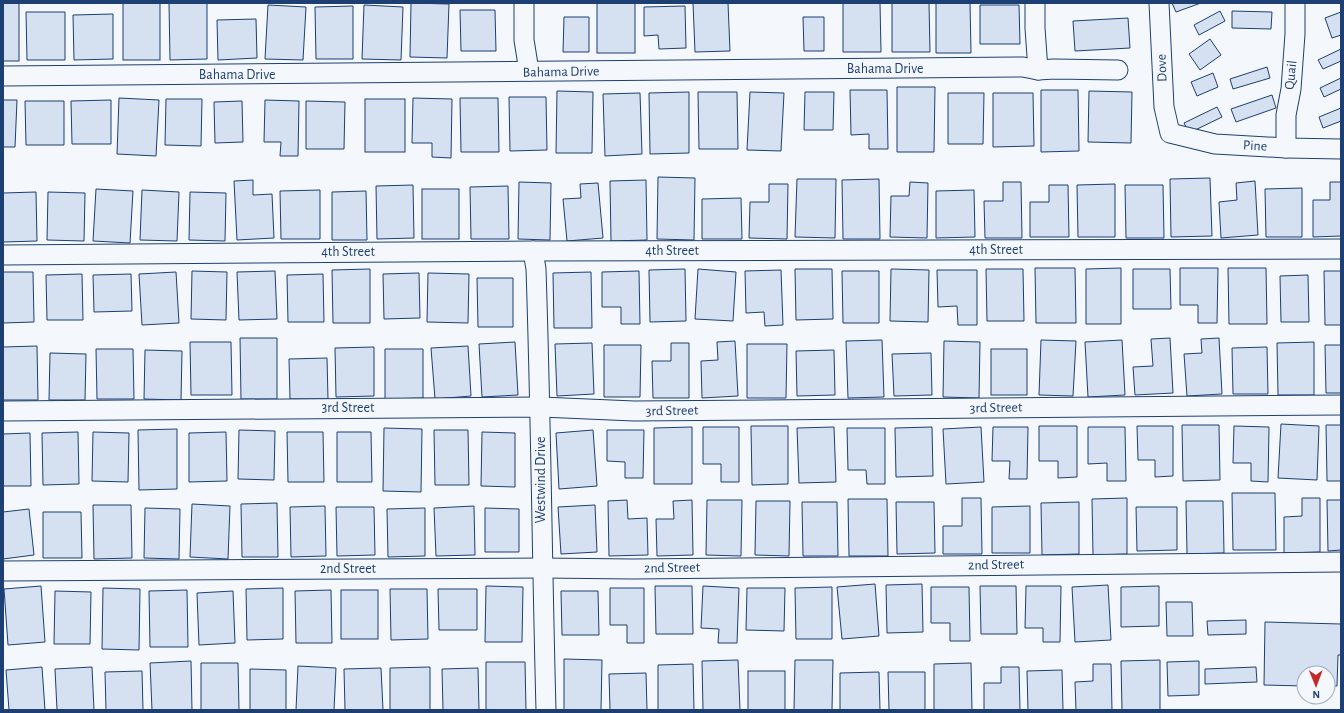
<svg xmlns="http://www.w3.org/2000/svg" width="1344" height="713" font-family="'Alegreya Sans',sans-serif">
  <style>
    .building { fill: #d5e0f0; stroke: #1d3f73 }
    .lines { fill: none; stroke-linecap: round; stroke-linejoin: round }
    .street-casing { stroke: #1d3f73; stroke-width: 21 }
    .street { stroke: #f4f7fb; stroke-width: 19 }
    .labels { text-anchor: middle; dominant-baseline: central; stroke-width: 3; stroke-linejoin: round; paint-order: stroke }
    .street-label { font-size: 14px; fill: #1d3f73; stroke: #f4f7fb }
  </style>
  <rect width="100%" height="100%" fill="#f4f7fb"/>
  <g class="building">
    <rect x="3" y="3" width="16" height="58"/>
    <rect x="123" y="3" width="37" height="57"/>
    <polygon points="169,3 207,3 207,59 170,60"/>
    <polygon points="411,3 449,4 447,58 410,57"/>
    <rect x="597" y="3" width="38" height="50"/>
    <polygon points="693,3 728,3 730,51 695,52"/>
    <polygon points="843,3 880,3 881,52 843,52"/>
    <polygon points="892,3 929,3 930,52 892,52"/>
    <polygon points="936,3 970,3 971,53 936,53"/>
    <polygon points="1172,3 1201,3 1176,12"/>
    <polygon points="268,5 306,7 303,60 265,59"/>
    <polygon points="364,5 403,7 401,60 362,59"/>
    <polygon points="980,5 1019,5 1020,44 980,44"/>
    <polygon points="353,6 353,59 316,59 315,7"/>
    <polygon points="685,6 686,48 659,49 658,35 644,36 644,7"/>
    <polygon points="460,10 495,10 496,51 461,51"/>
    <polygon points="1220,11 1225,21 1199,35 1194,25"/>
    <polygon points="1232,11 1272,12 1271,29 1232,28"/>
    <polygon points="26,12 65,12 65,60 27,60"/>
    <polygon points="1341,12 1341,35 1332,38 1325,18"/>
    <polygon points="113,14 113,59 74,60 73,15"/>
    <polygon points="564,17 589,17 589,52 563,52"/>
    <polygon points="803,17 824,17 824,51 804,51"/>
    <polygon points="1128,18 1130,48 1075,51 1073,21"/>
    <polygon points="256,19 257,58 218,60 217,20"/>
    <polygon points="1210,39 1221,55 1200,70 1189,54"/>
    <polygon points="1341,49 1341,61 1323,69 1318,60"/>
    <polygon points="1267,67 1270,78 1233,89 1230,79"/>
    <polygon points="1213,73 1218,87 1197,96 1191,82"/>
    <polygon points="1341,78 1341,89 1324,97 1320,88"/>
    <polygon points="897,87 935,87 934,152 897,152"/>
    <polygon points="850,90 887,90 888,149 869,149 869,134 851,135"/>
    <polygon points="1041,90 1078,90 1079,151 1041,152"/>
    <polygon points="557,91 593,92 592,153 556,153"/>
    <polygon points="1089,91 1132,92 1131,143 1088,142"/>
    <polygon points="689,92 689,153 650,154 649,93"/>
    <polygon points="698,92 737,92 738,149 699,149"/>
    <polygon points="750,92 784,93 781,151 747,150"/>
    <polygon points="805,92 834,92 833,130 804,130"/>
    <polygon points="640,93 642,154 605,156 603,94"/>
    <polygon points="948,93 984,93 983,144 948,144"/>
    <polygon points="993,93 1033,93 1034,146 993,147"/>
    <polygon points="1272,95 1276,108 1236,122 1231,109"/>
    <polygon points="509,97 546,97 547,150 510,151"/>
    <polygon points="119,98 159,100 156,156 117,154"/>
    <polygon points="413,98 452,99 451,158 432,157 432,143 412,143"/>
    <polygon points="460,98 498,98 499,152 461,152"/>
    <polygon points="166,99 202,99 201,146 165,145"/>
    <rect x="365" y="99" width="40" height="53"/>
    <polygon points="3,100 17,100 15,147 3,147"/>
    <polygon points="111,100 111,144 72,144 71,101"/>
    <polygon points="265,100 299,101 298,156 280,156 281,142 264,142"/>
    <polygon points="25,101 64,101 64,145 26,145"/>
    <polygon points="242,101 243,142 215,143 214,102"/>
    <polygon points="306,101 345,102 344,149 306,149"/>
    <polygon points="1217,107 1222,117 1189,133 1184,123"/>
    <polygon points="1341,108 1341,121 1323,128 1319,117"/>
    <polygon points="658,177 695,178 694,240 657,239"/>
    <polygon points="1210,178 1212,236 1171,237 1170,179"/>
    <polygon points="797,179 836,179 835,238 795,237"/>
    <polygon points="879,179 880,239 843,239 842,180"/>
    <polygon points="253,180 253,195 272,194 274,238 237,240 234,181"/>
    <polygon points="646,180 647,240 611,241 610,181"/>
    <polygon points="1255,181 1258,235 1221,238 1219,202 1237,200 1236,183"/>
    <polygon points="519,182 551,183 550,240 518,239"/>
    <polygon points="910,182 928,183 927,238 890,237 891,196 909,196"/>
    <polygon points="1003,182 1021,182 1022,238 985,238 984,201 1003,201"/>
    <polygon points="1330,182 1341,182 1341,236 1313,237 1313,200 1330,200"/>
    <polygon points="598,183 603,238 567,241 563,199 581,198 580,184"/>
    <polygon points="769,184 788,184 787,239 749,238 750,202 769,202"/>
    <polygon points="1115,184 1115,237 1078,237 1077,185"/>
    <polygon points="413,185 414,238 377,239 376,186"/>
    <polygon points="1049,185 1068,185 1069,237 1030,237 1030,202 1049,202"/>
    <polygon points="1125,185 1163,185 1164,238 1126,238"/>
    <polygon points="508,186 509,239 471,239 470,187"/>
    <polygon points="1302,188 1302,237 1266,237 1265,189"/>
    <polygon points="96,189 133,191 130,243 93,241"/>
    <rect x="422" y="189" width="37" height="50"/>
    <polygon points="142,190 179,192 177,241 140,240"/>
    <polygon points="320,190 320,239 281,239 280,191"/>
    <polygon points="974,190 975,237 936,238 936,191"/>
    <polygon points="366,191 367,240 332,240 332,192"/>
    <polygon points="36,192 37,241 3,242 3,193"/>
    <polygon points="48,192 85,193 84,241 47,240"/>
    <polygon points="190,192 226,193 225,241 189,240"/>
    <polygon points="741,198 742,239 702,239 702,199"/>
    <polygon points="1035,268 1075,268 1076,323 1036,323"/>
    <polygon points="1121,268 1121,324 1086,324 1086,269"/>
    <polygon points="1180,268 1218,268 1217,323 1198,323 1198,305 1180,305"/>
    <polygon points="1228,268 1266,268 1267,324 1229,324"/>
    <polygon points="370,269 370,323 333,323 332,270"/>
    <polygon points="685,269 686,321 650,322 649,270"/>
    <polygon points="698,269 736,272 733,321 695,319"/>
    <polygon points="795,269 832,269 833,319 796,320"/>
    <polygon points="891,269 929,270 928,322 890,321"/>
    <polygon points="986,269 1023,269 1024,321 987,321"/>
    <polygon points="1133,269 1170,269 1171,309 1133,309"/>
    <polygon points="781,270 783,325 765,326 764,312 746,313 745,271"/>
    <polygon points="937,270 977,270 977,325 958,325 957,306 938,307"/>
    <polygon points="192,271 227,272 226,320 191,319"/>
    <polygon points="275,271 277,319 239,320 237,272"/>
    <polygon points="639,271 640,324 621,324 621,307 602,307 602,272"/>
    <polygon points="842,271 879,271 879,323 843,323"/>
    <polygon points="1324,271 1341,271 1341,325 1325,325"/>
    <polygon points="3,272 33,272 34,322 3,323"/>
    <polygon points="176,272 179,323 142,325 139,274"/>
    <polygon points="591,272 592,328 554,328 553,273"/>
    <polygon points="419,273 420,318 384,319 383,274"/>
    <polygon points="428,273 469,274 468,323 427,322"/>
    <polygon points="82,274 83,320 47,320 46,275"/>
    <polygon points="131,274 132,311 94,312 93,275"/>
    <polygon points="323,274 324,322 288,322 287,275"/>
    <polygon points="1308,275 1309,322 1281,322 1280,276"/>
    <polygon points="477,278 513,278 513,327 478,327"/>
    <polygon points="240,338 277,338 277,399 241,399"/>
    <polygon points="1170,338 1173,393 1135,395 1133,367 1153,366 1151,339"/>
    <polygon points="1219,338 1222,394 1187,396 1184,354 1202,353 1201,339"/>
    <polygon points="882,340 884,397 848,398 846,341"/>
    <polygon points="1041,340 1076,341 1073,396 1039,395"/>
    <polygon points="1122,340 1125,395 1088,397 1085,342"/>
    <polygon points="735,341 738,396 702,398 701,361 718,360 717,342"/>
    <polygon points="944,341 980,342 979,398 943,397"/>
    <polygon points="190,342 231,342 232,395 191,395"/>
    <polygon points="515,342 518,395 482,397 479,344"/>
    <polygon points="1314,342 1314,395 1278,395 1277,343"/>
    <polygon points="592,343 594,394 557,396 555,344"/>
    <polygon points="671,343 689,343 689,398 653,398 652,361 671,361"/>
    <polygon points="747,344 787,344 786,398 747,398"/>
    <polygon points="604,345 641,345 640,397 604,397"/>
    <polygon points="1325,345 1341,345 1341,393 1326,393"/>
    <polygon points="37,346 38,400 3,400 3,347"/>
    <polygon points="468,346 471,396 435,399 431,348"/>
    <polygon points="374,347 374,396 336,397 335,348"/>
    <polygon points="1267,347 1268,394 1233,394 1232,348"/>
    <polygon points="96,349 133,349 134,399 97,399"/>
    <polygon points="385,349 423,349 423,398 385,399"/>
    <rect x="991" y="349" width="36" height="46"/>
    <polygon points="145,350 182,351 181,400 144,399"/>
    <polygon points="834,350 835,395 797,396 796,351"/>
    <polygon points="50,353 86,354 85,400 49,400"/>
    <polygon points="931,353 932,395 894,396 892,354"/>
    <polygon points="327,358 328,399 290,399 289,359"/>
    <polygon points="1281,424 1319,426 1317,480 1278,478"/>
    <polygon points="1182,425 1219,425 1220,480 1183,481"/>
    <polygon points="1326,425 1341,425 1341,481 1327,481"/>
    <polygon points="751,426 788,426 788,484 752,485"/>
    <polygon points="1039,426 1077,426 1077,477 1058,478 1058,461 1039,461"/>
    <polygon points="1137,426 1173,426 1173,476 1155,477 1155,460 1138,460"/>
    <polygon points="1234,426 1269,427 1268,482 1251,481 1251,463 1233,463"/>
    <polygon points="692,427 692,484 654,484 654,428"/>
    <polygon points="703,427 739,427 739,482 721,482 721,464 703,464"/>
    <polygon points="834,427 836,482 799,483 797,428"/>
    <polygon points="932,427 933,476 896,477 895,428"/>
    <polygon points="981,427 984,482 946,484 943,429"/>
    <polygon points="993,427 1028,427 1027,479 1009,479 1010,461 992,461"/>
    <polygon points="1088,427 1125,427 1126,481 1107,481 1107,463 1088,464"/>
    <polygon points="384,428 422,429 421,492 383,491"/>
    <polygon points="847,428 885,428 885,484 867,484 866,470 848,470"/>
    <polygon points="177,429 177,489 139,490 138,430"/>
    <polygon points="239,430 275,431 274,480 238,479"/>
    <polygon points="434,430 468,430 469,485 435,485"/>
    <polygon points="593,430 597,486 559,489 556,433"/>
    <polygon points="607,430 644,430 643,478 625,478 625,462 607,461"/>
    <polygon points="78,432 79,484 43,485 42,433"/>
    <polygon points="93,432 129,433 128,482 92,481"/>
    <polygon points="226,432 227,481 189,482 189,433"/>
    <polygon points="287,432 323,432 324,482 288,482"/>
    <polygon points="337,432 371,432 372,482 337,482"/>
    <polygon points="482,432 515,433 515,487 481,486"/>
    <polygon points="30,433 31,486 3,486 3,434"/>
    <polygon points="1232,493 1275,493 1276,550 1233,550"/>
    <polygon points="962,498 981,498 982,554 943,554 943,526 962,526"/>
    <polygon points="1127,498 1127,554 1093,555 1092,499"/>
    <polygon points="1302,498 1320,498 1320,552 1284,553 1284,517 1302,516"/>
    <polygon points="848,499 887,499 888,556 849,556"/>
    <polygon points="627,500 628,519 647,518 648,555 609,556 608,501"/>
    <polygon points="692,500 693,555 657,556 656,519 674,519 673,501"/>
    <polygon points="707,500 742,500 741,556 706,555"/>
    <polygon points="1327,500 1341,500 1341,550 1328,551"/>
    <polygon points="756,501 790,501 789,556 755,555"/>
    <polygon points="1186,501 1223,501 1224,553 1187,554"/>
    <polygon points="802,502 837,502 838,556 803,556"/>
    <polygon points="896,502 934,502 935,553 897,554"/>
    <polygon points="1079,502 1079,554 1042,555 1041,503"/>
    <polygon points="277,503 278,557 242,557 241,504"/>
    <polygon points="192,504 230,506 228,559 190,557"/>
    <polygon points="93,505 131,505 132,558 94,559"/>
    <polygon points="595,505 597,552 561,554 558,507"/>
    <polygon points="325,506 326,556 291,557 290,507"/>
    <polygon points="474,506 475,555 436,556 434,508"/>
    <polygon points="1030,506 1030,553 992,553 992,507"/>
    <polygon points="336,507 374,507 375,555 337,556"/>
    <polygon points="1136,507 1177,507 1177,550 1137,551"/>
    <polygon points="145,508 180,509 179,559 144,558"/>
    <polygon points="425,508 425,556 388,557 387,509"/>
    <polygon points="485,508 519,509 519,552 485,552"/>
    <polygon points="29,509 34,555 3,559 3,512"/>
    <polygon points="43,512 81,512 82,558 43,558"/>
    <polygon points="875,584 879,636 842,639 837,587"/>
    <polygon points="922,584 923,632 887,633 886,585"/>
    <polygon points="1108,585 1111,640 1075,642 1072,587"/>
    <polygon points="41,586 45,642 8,645 4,589"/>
    <polygon points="486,586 523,587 522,642 485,642"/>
    <polygon points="655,586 692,586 693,634 656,634"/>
    <polygon points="703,586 739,588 737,643 718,643 719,629 701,628"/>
    <polygon points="980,586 1016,586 1017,634 981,634"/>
    <polygon points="1026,586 1061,586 1060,642 1043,642 1043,628 1025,628"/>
    <polygon points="1159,586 1159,626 1121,627 1121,587"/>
    <polygon points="832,587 832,639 796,639 795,588"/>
    <polygon points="931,587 969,587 970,641 950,641 950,623 931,623"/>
    <polygon points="103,588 140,589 139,650 102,649"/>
    <polygon points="283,588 283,639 247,640 246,589"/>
    <polygon points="610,588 644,588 644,643 627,643 627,625 610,625"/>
    <polygon points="747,588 785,588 784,631 746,630"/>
    <polygon points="390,589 427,589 428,639 391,640"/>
    <polygon points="438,589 477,589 477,630 439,630"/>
    <polygon points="187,590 188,647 150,647 149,591"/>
    <polygon points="331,590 332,643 296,643 295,591"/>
    <rect x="341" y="590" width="37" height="49"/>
    <polygon points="55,591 91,592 90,644 54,644"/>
    <polygon points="233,591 235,643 199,645 197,593"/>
    <polygon points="561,591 598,591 599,635 562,635"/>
    <polygon points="1166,602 1192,602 1193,636 1167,636"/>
    <polygon points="1246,620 1246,634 1208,635 1207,621"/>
    <polygon points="1265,622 1341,624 1341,655 1338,655 1337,686 1328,686 1328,673 1304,673 1304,686 1264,685"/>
    <polygon points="564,659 602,660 601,710 564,710"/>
    <polygon points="738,660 740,710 703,710 702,661"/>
    <polygon points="795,660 833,660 832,710 794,710"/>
    <polygon points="1160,660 1160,710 1122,710 1121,661"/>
    <polygon points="191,661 192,710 152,710 150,663"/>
    <polygon points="1199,661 1199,695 1168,696 1167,662"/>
    <polygon points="486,662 525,662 526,710 486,710"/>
    <polygon points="201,663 238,663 239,710 201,710"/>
    <polygon points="971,663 972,710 934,710 934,664"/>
    <polygon points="693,664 694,710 658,710 658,665"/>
    <polygon points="1093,664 1111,664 1112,710 1076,710 1075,682 1093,681"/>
    <polygon points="298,666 336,668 334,710 296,710"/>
    <polygon points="42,667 45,710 9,710 6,670"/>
    <polygon points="92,667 94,710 57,710 55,669"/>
    <polygon points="430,667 430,710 390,710 390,668"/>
    <polygon points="1001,667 1019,667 1020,710 984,710 984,683 1001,683"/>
    <polygon points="1256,667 1257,682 1205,684 1205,669"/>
    <polygon points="381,668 383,710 345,710 344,669"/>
    <polygon points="478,668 479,710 443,710 442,669"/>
    <polygon points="250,669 286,670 286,710 250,710"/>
    <polygon points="1062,670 1063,710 1028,710 1027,671"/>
    <polygon points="142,671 143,710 106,710 105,672"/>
    <rect x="748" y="671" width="37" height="39"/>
    <polygon points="879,672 880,710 840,710 840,673"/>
    <polygon points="888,672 925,672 925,710 889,710"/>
    <polygon points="646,673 647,710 610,710 609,674"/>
  </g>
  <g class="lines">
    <defs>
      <g id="street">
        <polyline points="524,3 524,40 529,71"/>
        <polyline points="1035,3 1035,28 1038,70"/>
        <polyline points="1159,3 1164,107 1170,133 1215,144 1286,148 1341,149"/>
        <polyline points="3,76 1023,67 1038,70 1054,69 1118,70"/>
        <polyline points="1286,148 1286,115 1291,89 1295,34 1295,3"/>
        <path d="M533 251 536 269C541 416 542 563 546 710"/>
        <polyline points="3,255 533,251 1341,249"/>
        <polyline points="3,411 541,407 634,411 1341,405"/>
        <polyline points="3,571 542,568 633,569 1341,562"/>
      </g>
    </defs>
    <use href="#street" class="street-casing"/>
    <use href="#street" class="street"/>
  </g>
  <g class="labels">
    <g class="street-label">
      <text transform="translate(1162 68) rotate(-92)">Dove</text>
      <text x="885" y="69">Bahama Drive</text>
      <text transform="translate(561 72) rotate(-1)">Bahama Drive</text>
      <text x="237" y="75">Bahama Drive</text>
      <text transform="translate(1291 75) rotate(-84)">Quail</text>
      <text transform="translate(1255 146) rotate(3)">Pine</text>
      <text x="996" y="250">4th Street</text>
      <text x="672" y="251">4th Street</text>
      <text x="348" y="252">4th Street</text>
      <text x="348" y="408">3rd Street</text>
      <text transform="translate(996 408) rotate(-1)">3rd Street</text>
      <text transform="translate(672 411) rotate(-1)">3rd Street</text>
      <text transform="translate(541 480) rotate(-90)">Westwind Drive</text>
      <text transform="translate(996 565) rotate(-1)">2nd Street</text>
      <text transform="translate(672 568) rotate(-1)">2nd Street</text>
      <text x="348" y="569">2nd Street</text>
    </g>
  </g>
  <rect width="1344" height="713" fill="none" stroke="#1d3f73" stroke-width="8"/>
  <g transform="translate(1316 685) rotate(179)"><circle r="19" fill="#f4f7fb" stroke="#9eadc5"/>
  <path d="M0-3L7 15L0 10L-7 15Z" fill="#c62828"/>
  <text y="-6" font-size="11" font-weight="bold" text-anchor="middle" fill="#1d3f73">N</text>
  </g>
</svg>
